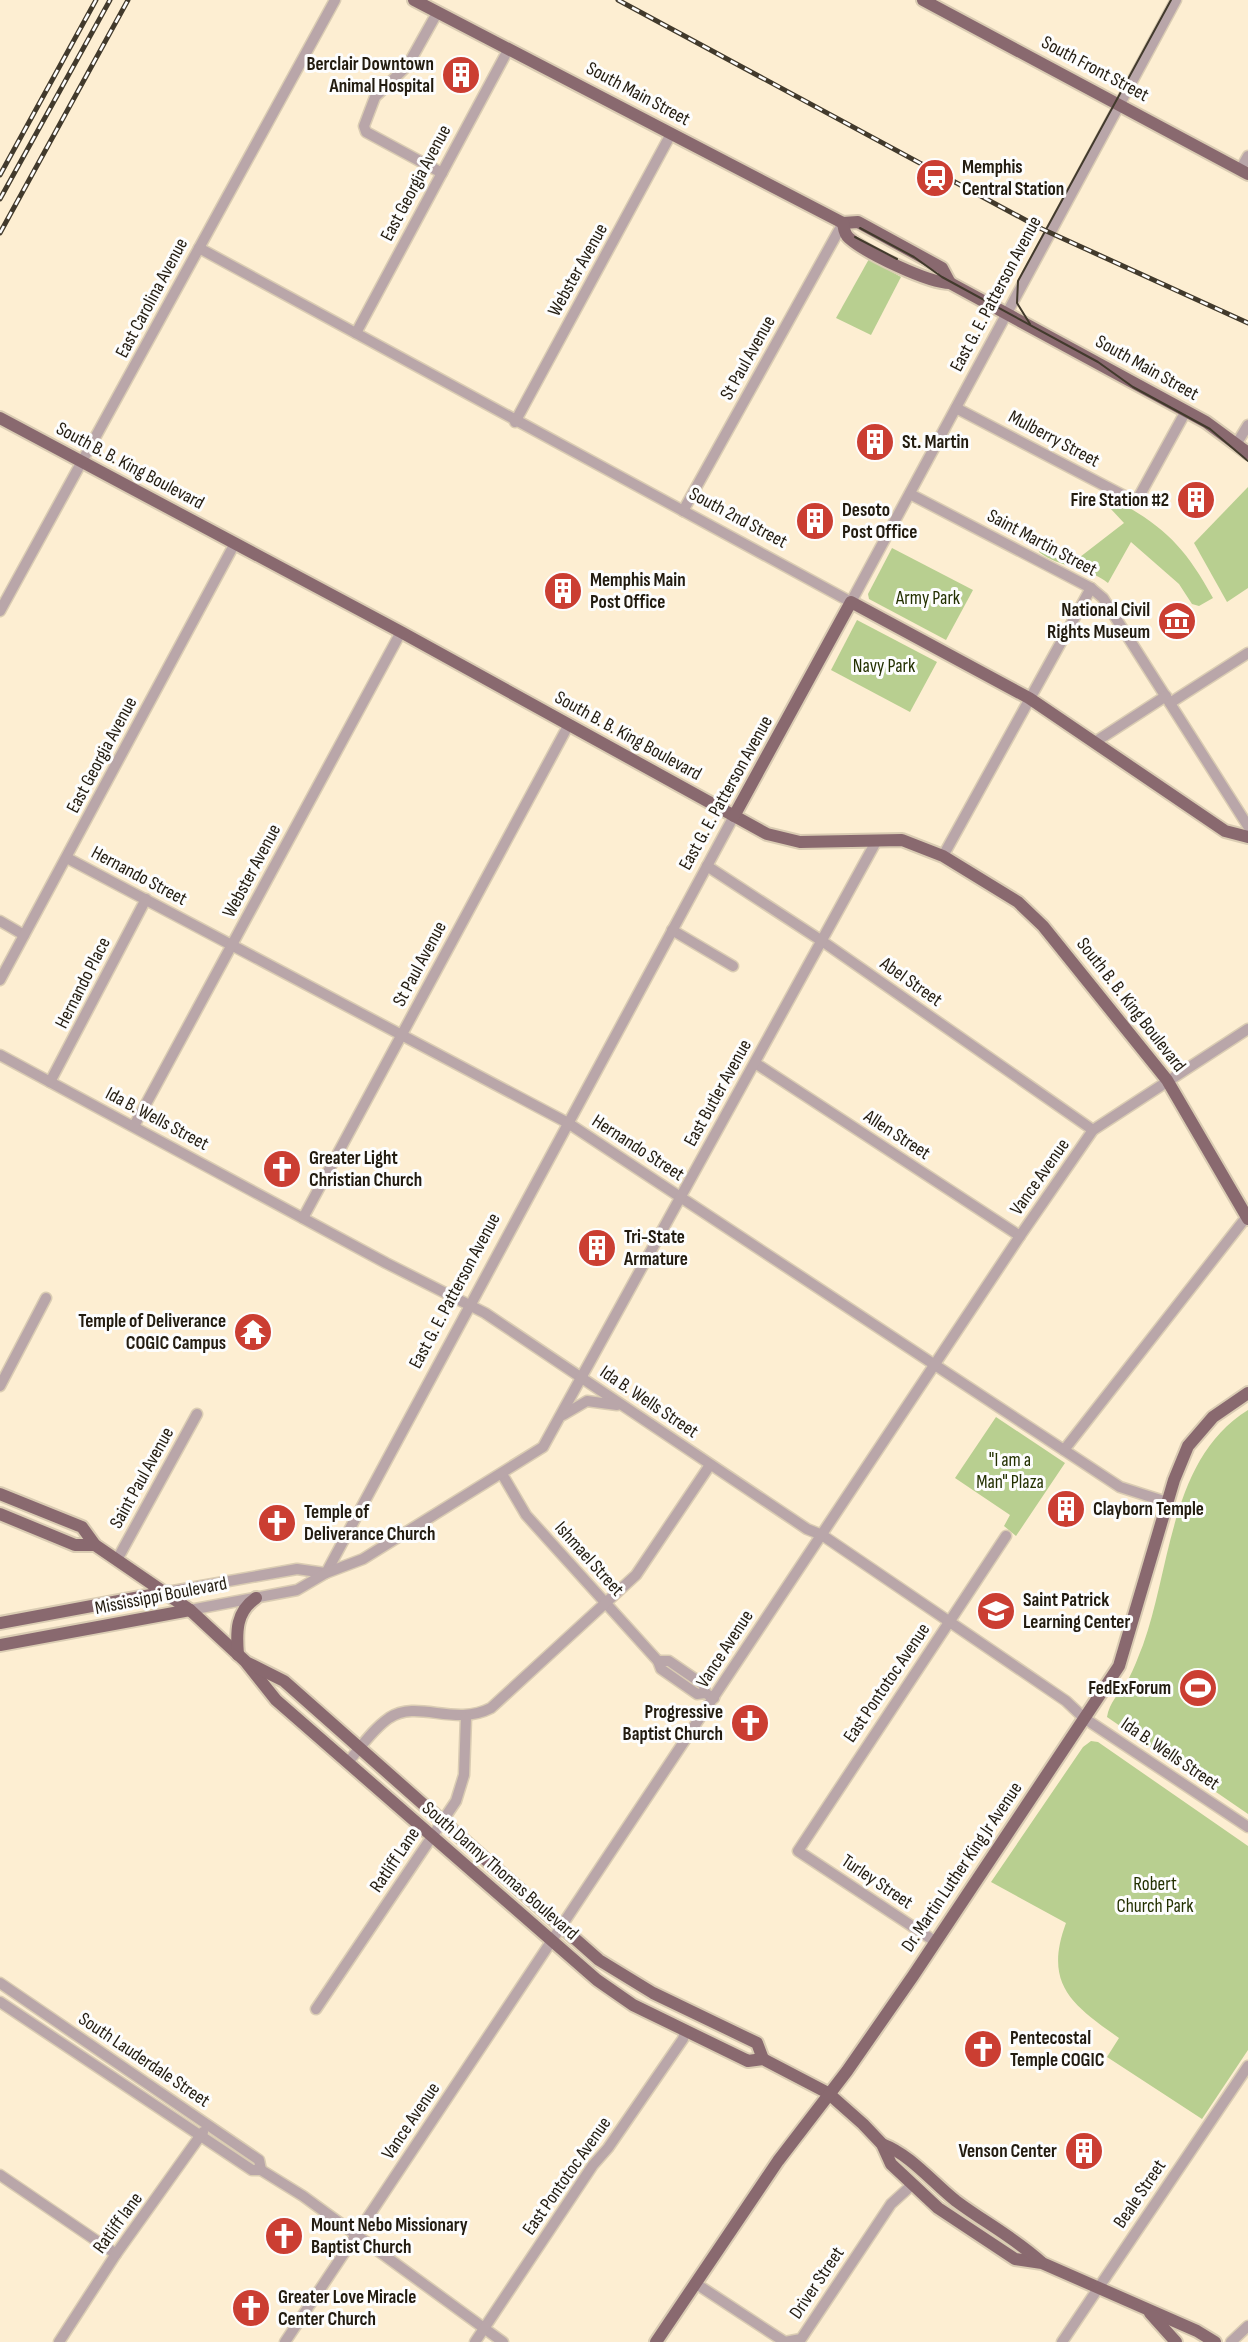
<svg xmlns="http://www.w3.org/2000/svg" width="1248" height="2342" font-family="'Sofia Sans Condensed',sans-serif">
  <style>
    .green { fill: #b8cf90 }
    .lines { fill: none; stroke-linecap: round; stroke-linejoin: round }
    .minor-casing { stroke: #daccb3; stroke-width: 13 }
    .major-casing { stroke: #daccb3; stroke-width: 16 }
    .minor { stroke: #b9a6a9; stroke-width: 10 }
    .major { stroke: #89696f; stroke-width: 12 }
    .tram { stroke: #423a2c; stroke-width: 2 }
    .rail-casing { stroke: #423a2c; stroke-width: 5 }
    .rail { stroke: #fdfdfd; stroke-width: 2.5; stroke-dasharray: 8; stroke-linecap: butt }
    .labels { text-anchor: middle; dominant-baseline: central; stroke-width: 6; stroke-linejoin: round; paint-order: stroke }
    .poi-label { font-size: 19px; font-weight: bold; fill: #231c10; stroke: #fdfdfd; text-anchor: start }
    .street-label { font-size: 19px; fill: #231c10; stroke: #fdfdfd }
    .park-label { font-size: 19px; fill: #233000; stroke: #fdfdfd }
  </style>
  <rect width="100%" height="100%" fill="#fdeed2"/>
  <g class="green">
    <polygon points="869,259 901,277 871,335 836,318"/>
    <polygon points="1248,487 1248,588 1227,602 1194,543"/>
    <path d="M1114 499C1165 527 1185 547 1213 598L1199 606 1192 604 1179 584 1131 542 1108 583C1087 566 1059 568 1039 552L1043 543 1072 558 1080 557 1124 523 1110 508Z"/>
    <polygon points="892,548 973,590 946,640 869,599 868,594"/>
    <polygon points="857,620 937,662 910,712 831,670"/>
    <path d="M1248 1410V1814L1107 1717C1109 1703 1120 1692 1128 1680 1134 1669 1138 1657 1143 1645 1171 1568 1170 1458 1248 1410Z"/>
    <polygon points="996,1417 1065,1463 1016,1536 1004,1526 1010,1515 955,1478"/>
    <path d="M1091 1741 1098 1742 1248 1846V2050L1202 2119 1107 2057 1119 2038C1073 2005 1043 1985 1066 1923L991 1882 1083 1747Z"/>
  </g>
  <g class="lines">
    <defs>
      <g id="minor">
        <polyline points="437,13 408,65 375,97 364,126 366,132 442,173"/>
        <polyline points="1240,170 1248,156"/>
        <polyline points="199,248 851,602 1176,0"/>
        <polyline points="356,333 508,50"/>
        <polyline points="956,408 1136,502 1186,411"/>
        <polyline points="515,422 671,134"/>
        <polyline points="1237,443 1248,425"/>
        <polyline points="910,494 1091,588 1103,598 1248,826"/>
        <polyline points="683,511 843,223"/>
        <polyline points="0,611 335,0"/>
        <polyline points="1170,703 1248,653"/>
        <polyline points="1095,742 1166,696"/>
        <polyline points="943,856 1091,588"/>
        <polyline points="67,858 568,1123 1120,1487 1167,1502"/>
        <polyline points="707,866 822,941 1093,1130"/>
        <polyline points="0,921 24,935"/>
        <polyline points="672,930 733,966"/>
        <polyline points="0,980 234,545"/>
        <polyline points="0,1055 386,1263 485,1313 807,1529 822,1535 1066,1701 1084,1718 1248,1827"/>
        <polyline points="755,1063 1020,1236"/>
        <polyline points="50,1082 146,899"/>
        <polyline points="134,1126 401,632"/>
        <polyline points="303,1218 568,726"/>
        <polyline points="0,1386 46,1298"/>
        <polyline points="563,1415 587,1401 617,1405"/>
        <polyline points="1064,1450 1248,1215"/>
        <polyline points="502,1474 526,1515 658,1661 661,1669 697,1694 705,1693 714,1698"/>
        <polyline points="118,1558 197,1414"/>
        <polyline points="326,1573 734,816"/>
        <polyline points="167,1592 297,1569 325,1573"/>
        <polyline points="190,1610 297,1590 326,1573 363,1559 543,1447 877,840"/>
        <polyline points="658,1661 669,1661 704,1685 705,1693"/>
        <path d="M348 1762C361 1747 373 1729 389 1718 418 1699 454 1727 491 1708L636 1575 710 1465"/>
        <polyline points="936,1942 798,1851 1006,1536"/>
        <polyline points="0,1983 259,2160 261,2170"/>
        <polyline points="0,2002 252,2170 261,2170 303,2196 503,2342"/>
        <polyline points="316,2009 456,1801 464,1775 466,1717"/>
        <polyline points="0,2175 116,2254"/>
        <polyline points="695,2283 785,2342 801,2339 891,2204 913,2184"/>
        <polyline points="59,2342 116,2254 203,2132"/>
        <polyline points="285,2342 1020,1236 1093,1130 1248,1029"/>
        <polyline points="475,2342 593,2165 608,2148 683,2039 685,2030"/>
        <polyline points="1062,2342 1248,2066"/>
        <polyline points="1231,2342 1248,2326"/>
      </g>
      <g id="major">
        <polyline points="414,0 843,223 858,222 942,268 950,283"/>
        <polyline points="923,0 1248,174"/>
        <path d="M843 223C844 228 844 234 849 238 866 253 928 283 950 283L1206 422 1248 453"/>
        <polyline points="0,418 401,632 767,834 800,842 902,840 943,856 1018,902 1043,926 1167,1080 1248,1219"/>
        <polyline points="734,816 851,602 1029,698 1225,831 1248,837"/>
        <polyline points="0,1494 82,1527 95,1545 190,1610 245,1661 276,1700 597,1980 633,2005 748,2061 763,2059 828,2093 863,2124 882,2144 891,2164 938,2208 1015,2259 1042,2263 1197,2331 1215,2342"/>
        <polyline points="0,1514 75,1545 95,1545"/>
        <polyline points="0,1623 167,1592"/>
        <polyline points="0,1645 190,1610"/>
        <path d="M238 1655C236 1631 236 1612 256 1598"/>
        <polyline points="248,1663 284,1681 599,1960 653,1993 757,2043 763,2059"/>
        <path d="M882 2144C911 2155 932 2182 956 2201 984 2222 1015 2238 1041 2262"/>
        <polyline points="1150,2313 1176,2342"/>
        <polyline points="656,2342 778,2161 847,2071 913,1976 1119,1666 1174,1480 1188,1446 1213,1417 1248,1393"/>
      </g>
    </defs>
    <use href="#minor" class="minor-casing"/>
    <use href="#major" class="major-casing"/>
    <use href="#minor" class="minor"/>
    <use href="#major" class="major"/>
    <g class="tram">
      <polyline points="860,228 914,257 942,277 1098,362 1133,387 1210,429 1248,461"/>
      <polyline points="855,237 897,259"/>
      <polyline points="1030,324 1017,303 1018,281 1171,0"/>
    </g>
    <defs>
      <g id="rail">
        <polyline points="618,0 1042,229 1248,323"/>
        <polyline points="0,175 96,0"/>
        <polyline points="0,199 110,0"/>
        <polyline points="0,233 128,0"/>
      </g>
    </defs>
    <use href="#rail" class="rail-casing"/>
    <use href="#rail" class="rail"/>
  </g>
  <defs>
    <symbol id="building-disc" viewBox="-11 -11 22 22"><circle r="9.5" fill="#cb3e32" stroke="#fdfdfd"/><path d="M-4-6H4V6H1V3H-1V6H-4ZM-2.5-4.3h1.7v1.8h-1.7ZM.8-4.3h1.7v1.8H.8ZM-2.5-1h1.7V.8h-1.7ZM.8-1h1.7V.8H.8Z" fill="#fff"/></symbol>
    <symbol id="station-disc" viewBox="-11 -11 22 22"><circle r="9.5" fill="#cb3e32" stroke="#fdfdfd"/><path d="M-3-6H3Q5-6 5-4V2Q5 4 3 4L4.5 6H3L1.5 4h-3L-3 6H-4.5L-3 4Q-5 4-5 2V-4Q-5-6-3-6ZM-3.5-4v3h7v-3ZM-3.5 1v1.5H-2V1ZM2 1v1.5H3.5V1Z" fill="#fff"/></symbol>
    <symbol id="museum-disc" viewBox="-11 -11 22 22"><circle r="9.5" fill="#cb3e32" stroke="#fdfdfd"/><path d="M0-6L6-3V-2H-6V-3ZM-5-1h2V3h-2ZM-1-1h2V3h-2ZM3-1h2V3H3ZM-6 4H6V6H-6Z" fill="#fff"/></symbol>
    <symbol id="church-disc" viewBox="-11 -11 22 22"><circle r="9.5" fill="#cb3e32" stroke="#fdfdfd"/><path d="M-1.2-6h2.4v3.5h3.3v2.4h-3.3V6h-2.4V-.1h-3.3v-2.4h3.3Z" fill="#fff"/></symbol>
    <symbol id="temple-disc" viewBox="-11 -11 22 22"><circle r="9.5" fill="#cb3e32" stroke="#fdfdfd"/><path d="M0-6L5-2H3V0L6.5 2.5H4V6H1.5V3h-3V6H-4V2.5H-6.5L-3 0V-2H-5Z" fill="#fff"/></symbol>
    <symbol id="school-disc" viewBox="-11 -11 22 22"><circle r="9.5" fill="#cb3e32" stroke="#fdfdfd"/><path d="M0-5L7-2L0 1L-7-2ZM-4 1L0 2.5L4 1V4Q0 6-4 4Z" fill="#fff"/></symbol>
    <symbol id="stadium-disc" viewBox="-11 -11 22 22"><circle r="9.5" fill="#cb3e32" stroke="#fdfdfd"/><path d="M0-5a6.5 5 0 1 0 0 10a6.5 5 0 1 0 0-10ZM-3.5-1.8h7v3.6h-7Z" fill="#fff"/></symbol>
  </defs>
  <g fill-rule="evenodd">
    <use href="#building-disc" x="439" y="53" width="44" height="44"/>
    <use href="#station-disc" x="913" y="156" width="44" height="44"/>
    <use href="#building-disc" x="853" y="420" width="44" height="44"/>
    <use href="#building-disc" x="1174" y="478" width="44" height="44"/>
    <use href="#building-disc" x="793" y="499" width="44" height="44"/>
    <use href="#building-disc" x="541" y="569" width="44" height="44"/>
    <use href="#museum-disc" x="1155" y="599" width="44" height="44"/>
    <use href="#church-disc" x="260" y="1147" width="44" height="44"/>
    <use href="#building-disc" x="575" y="1226" width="44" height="44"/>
    <use href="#temple-disc" x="231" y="1310" width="44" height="44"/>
    <use href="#building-disc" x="1044" y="1487" width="44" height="44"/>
    <use href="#church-disc" x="255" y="1501" width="44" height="44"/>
    <use href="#school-disc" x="974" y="1589" width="44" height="44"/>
    <use href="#stadium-disc" x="1176" y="1666" width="44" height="44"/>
    <use href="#church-disc" x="728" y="1701" width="44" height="44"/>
    <use href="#church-disc" x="961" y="2027" width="44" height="44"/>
    <use href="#building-disc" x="1062" y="2129" width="44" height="44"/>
    <use href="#church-disc" x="262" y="2214" width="44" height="44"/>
    <use href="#church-disc" x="229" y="2286" width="44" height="44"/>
  </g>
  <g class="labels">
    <g class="poi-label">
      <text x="434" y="64" text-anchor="end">Berclair Downtown<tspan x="434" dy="22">Animal Hospital</tspan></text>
      <text x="962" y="167">Memphis<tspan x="962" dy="22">Central Station</tspan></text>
      <text x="902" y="442">St. Martin</text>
      <text x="1169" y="500" text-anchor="end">Fire Station #2</text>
      <text x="842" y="510">Desoto<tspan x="842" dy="22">Post Office</tspan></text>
      <text x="590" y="580">Memphis Main<tspan x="590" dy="22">Post Office</tspan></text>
      <text x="1150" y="610" text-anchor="end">National Civil<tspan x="1150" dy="22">Rights Museum</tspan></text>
      <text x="309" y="1158">Greater Light<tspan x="309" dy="22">Christian Church</tspan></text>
      <text x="624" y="1237">Tri-State<tspan x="624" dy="22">Armature</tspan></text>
      <text x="226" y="1321" text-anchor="end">Temple of Deliverance<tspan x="226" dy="22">COGIC Campus</tspan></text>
      <text x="1093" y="1509">Clayborn Temple</text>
      <text x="304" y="1512">Temple of<tspan x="304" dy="22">Deliverance Church</tspan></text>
      <text x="1023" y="1600">Saint Patrick<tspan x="1023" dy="22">Learning Center</tspan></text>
      <text x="1171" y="1688" text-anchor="end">FedExForum</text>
      <text x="723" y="1712" text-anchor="end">Progressive<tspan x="723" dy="22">Baptist Church</tspan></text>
      <text x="1010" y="2038">Pentecostal<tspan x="1010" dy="22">Temple COGIC</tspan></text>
      <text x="1057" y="2151" text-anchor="end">Venson Center</text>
      <text x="311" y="2225">Mount Nebo Missionary<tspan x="311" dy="22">Baptist Church</tspan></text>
      <text x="278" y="2297">Greater Love Miracle<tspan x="278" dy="22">Center Church</tspan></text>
    </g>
    <g class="street-label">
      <text transform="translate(1095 69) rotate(28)">South Front Street</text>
      <text transform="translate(638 94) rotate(28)">South Main Street</text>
      <text transform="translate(416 183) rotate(-62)">East Georgia Avenue</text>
      <text transform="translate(578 270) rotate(-61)">Webster Avenue</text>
      <text transform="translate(996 294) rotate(-62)">East G. E. Patterson Avenue</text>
      <text transform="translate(152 298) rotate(-62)">East Carolina Avenue</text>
      <text transform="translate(748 358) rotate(-61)">St Paul Avenue</text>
      <text transform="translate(1147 368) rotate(29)">South Main Street</text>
      <text transform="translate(1054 439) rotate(28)">Mulberry Street</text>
      <text transform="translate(130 466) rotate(28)">South B. B. King Boulevard</text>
      <text transform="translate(738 518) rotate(28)">South 2nd Street</text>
      <text transform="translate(1042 543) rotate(28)">Saint Martin Street</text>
      <text transform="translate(628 736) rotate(29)">South B. B. King Boulevard</text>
      <text transform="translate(102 755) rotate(-62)">East Georgia Avenue</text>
      <text transform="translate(726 793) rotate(-61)">East G. E. Patterson Avenue</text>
      <text transform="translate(252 871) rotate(-62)">Webster Avenue</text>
      <text transform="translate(139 876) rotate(28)">Hernando Street</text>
      <text transform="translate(420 964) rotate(-62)">St Paul Avenue</text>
      <text transform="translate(911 982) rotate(35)">Abel Street</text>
      <text transform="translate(83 983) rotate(-63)">Hernando Place</text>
      <text transform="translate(1131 1005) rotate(52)">South B. B. King Boulevard</text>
      <text transform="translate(718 1093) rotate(-61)">East Butler Avenue</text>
      <text transform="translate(157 1119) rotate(28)">Ida B. Wells Street</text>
      <text transform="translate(897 1135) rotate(33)">Allen Street</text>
      <text transform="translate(638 1148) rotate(33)">Hernando Street</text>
      <text transform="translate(1040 1177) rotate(-55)">Vance Avenue</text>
      <text transform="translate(455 1291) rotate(-62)">East G. E. Patterson Avenue</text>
      <text transform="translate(649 1402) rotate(34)">Ida B. Wells Street</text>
      <text transform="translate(142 1478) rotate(-61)">Saint Paul Avenue</text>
      <text transform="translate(589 1559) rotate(48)">Ishmael Street</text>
      <text transform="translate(161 1596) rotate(-11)">Mississippi Boulevard</text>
      <text transform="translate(725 1649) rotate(-57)">Vance Avenue</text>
      <text transform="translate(887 1683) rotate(-56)">East Pontotoc Avenue</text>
      <text transform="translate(1170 1754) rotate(34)">Ida B. Wells Street</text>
      <text transform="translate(395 1860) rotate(-56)">Ratliff Lane</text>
      <text transform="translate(962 1867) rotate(-56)">Dr. Martin Luther King Jr Avenue</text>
      <text transform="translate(500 1871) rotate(41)">South Danny Thomas Boulevard</text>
      <text transform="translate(877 1882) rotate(34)">Turley Street</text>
      <text transform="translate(144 2060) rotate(34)">South Lauderdale Street</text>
      <text transform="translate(411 2121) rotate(-56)">Vance Avenue</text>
      <text transform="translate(567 2176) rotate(-55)">East Pontotoc Avenue</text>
      <text transform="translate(1140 2194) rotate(-56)">Beale Street</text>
      <text transform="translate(118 2223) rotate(-54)">Ratliff lane</text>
      <text transform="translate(817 2283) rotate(-56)">Driver Street</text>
    </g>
    <g class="park-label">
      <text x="928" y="598">Army Park</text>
      <text x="884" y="666">Navy Park</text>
      <text x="1010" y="1460">"I am a<tspan x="1010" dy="22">Man" Plaza</tspan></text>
      <text x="1155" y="1884">Robert<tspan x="1155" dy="22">Church Park</tspan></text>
    </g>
  </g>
</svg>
